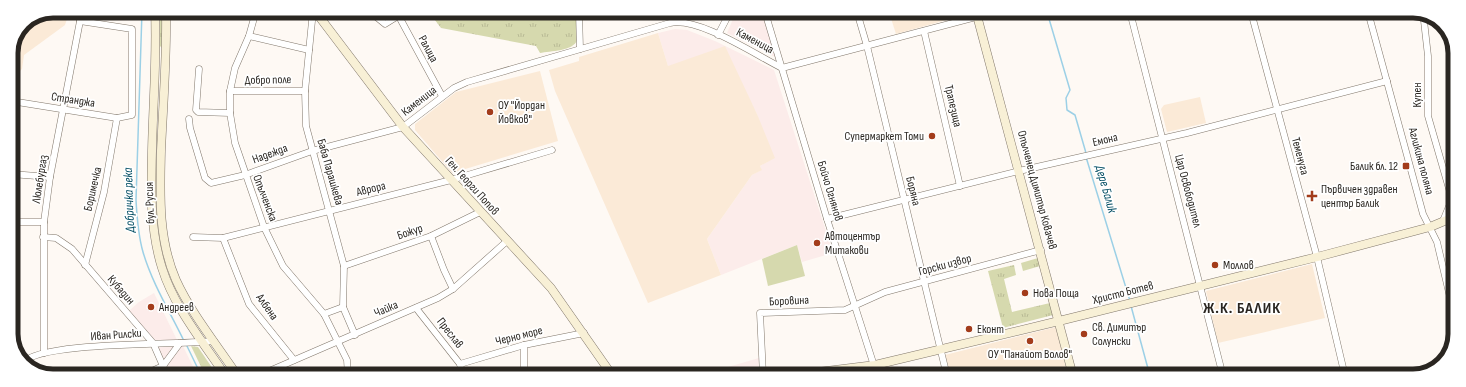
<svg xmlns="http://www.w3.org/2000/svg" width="1466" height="387" font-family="'Sofia Sans Condensed',sans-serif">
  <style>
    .commercial { fill: #fcecea }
    .built { fill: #fbead7 }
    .grass { fill: url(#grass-tufts) }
    .pitch { fill: #d6d9ae }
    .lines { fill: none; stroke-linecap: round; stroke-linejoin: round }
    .stream { stroke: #9cd0e6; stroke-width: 1.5 }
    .street-casing { stroke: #81776b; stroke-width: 7 }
    .secondary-casing { stroke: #81776b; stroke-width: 9 }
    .street { stroke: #fff; stroke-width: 6 }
    .secondary { stroke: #f8f0d6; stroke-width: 8 }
    .poi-dot { fill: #a33c1b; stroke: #fff; stroke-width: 1.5 }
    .labels { text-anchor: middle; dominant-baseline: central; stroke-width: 3.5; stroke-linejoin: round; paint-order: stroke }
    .street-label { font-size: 12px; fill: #2a2621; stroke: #fff }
    .poi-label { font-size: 12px; fill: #2a2621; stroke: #fff; text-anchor: start }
    .water-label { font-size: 13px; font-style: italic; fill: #004c62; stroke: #fff }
    .district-label { font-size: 16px; font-weight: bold; letter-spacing: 1px; fill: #2a2621; stroke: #fff }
    .rim { fill: none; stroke: #2a2621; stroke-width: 5 }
  </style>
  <defs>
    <pattern id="grass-tufts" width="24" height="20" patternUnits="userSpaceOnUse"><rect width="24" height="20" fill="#d6d9ae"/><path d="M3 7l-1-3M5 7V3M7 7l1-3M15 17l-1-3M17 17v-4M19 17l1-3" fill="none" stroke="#b8ba95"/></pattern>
  </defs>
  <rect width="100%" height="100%" fill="#fef9f4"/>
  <g class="commercial">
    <polygon points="739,12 762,12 775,57 727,33 733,19"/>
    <polygon points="675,29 687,30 715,41 774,70 833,253 802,262 797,245 721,275 707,239 752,175 761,170 760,166 767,162 757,114 747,95 668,66 658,33"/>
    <polygon points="154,293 177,340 155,340 129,311 139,302"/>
    <polygon points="183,346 197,375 170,375 157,347"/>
    <polygon points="759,358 759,371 741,375 723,375 721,369"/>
  </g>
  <g class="built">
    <polygon points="53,11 81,11 80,14 75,14 67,19 65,25 24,55 22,69 19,72 11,92 11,53 23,23"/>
    <polygon points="889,12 960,12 961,16 896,34"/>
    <polygon points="658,33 668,66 725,46 757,114 775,158 760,166 762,170 752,175 707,239 721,275 648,303 555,91 549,70 579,61 579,57"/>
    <polygon points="540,71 558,141 452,173 415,130 415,124 456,92"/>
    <polygon points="1200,97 1206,123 1167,132 1161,109 1164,105"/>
    <polygon points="1312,264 1325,318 1218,343 1206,291"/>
    <polygon points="1056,327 1068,376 951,376 945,355"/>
  </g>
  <g class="grass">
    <polygon points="160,11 164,11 162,48 160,46"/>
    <path d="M428 11 577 12V40C574 51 550 51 540 53L536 46 441 28Z"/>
    <polygon points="1038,258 1040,266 1023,271 1021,263"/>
    <polygon points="1014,265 1016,275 1004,279 1012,312 1050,303 1053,315 1003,328 988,271"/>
    <polygon points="191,346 198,347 217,375 205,375"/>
  </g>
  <polygon class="pitch" points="797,245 805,276 768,286 762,259"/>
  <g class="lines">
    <g class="stream">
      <path d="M142 11 136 200C137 218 138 235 143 252 152 283 170 312 184 341"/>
      <polyline points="1047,12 1070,90 1066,98 1067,110 1075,115 1086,153"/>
      <polyline points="1086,157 1130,301"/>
      <polyline points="1131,306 1150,376"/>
      <polyline points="186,344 201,375"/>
    </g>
    <defs>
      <g id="street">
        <polyline points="256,11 249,36 235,68 230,91 230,113 235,143 264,227 283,266 324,314 347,360 348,375"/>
        <polyline points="313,11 305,91 306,126 344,266 343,307 355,335"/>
        <polyline points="369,11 385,24 398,16"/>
        <polyline points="396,11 442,96"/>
        <polyline points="579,12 580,49"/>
        <polyline points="765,12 827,219 877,375"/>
        <polyline points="857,12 867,46 947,376"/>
        <polyline points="1130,12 1223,376"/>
        <polyline points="1251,12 1317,257 1345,376"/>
        <polyline points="1368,12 1423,214 1437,242 1454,314"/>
        <polyline points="1423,12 1428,56 1428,116 1452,199 1443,221"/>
        <polyline points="924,31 960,186"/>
        <polyline points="718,35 730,12"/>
        <polyline points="249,36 309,50"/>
        <polyline points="199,69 196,110 198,112 230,113"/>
        <polyline points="230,91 305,91"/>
        <polyline points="11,101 117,118 132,115 132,29 80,21"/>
        <path d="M189 119 190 128 205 178 211 183 245 175 312 151 403 127 454 88 467 82 670 23C699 17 754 54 782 68L995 12"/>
        <polyline points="11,174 50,177"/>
        <polyline points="827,219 1019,171 1187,133 1387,81"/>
        <polyline points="11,222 44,222"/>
        <polyline points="431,236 444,270 453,289"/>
        <polyline points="43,237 56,238 72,249 153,343 167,375"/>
        <polyline points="193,237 223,238 451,180 552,150"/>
        <polyline points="223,238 249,304 294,360"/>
        <polyline points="85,265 104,192 117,118"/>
        <polyline points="344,266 431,236 480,212"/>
        <polyline points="416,308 460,364 462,373 457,375"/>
        <polyline points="324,314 343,307"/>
        <polyline points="524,345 524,375"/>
        <polyline points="44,353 44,222 50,177 80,21 85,11"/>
        <path d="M23 363C38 341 183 345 214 341"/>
        <polyline points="460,364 524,345 584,333"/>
        <polyline points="143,375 163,366 180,343"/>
        <polyline points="260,375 438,298 453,289 507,241"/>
        <polyline points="763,375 760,313 845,310 885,292 1041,250"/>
      </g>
      <g id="secondary">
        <path d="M155 11C157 58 153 104 152 151 151 191 150 230 162 268 174 307 203 342 225 375"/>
        <path d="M166 11C167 58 163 105 161 151 160 195 158 239 176 280 191 313 217 345 237 375"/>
        <polyline points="315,11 403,127 551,288 612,375"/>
        <polyline points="976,12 1073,376"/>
        <polyline points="794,375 875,365 1059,321 1317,257 1430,227 1454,217"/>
      </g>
    </defs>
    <use href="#street" class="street-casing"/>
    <use href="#secondary" class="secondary-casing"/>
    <use href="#street" class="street"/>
    <use href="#secondary" class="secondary"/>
  </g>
  <g class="poi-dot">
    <circle cx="490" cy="112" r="4"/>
    <circle cx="932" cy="136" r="4"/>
    <rect x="1402" y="162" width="8" height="8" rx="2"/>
    <path d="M1310 190h4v4h4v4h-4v4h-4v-4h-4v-4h4z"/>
    <circle cx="817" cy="243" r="4"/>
    <circle cx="1215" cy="265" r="4"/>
    <circle cx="1025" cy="293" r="4"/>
    <circle cx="151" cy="307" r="4"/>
    <circle cx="969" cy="329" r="4"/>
    <circle cx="1084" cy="334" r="4"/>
    <circle cx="1030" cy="341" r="4"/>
  </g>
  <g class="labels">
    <g class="street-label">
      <text transform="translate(755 41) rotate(28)">Каменица</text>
      <text transform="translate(428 49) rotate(62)">Ралица</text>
      <text transform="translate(268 80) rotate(-1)">Добро поле</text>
      <text transform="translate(1417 95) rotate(-90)">Купен</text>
      <text transform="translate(73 100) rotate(9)">Странджа</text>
      <text transform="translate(419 101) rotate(-38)">Каменица</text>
      <text transform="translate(953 106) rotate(77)">Трапезица</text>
      <text transform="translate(1105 140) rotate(-13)">Емона</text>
      <text transform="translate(270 154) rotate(-20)">Надежда</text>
      <text transform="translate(1300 156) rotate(75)">Теменуга</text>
      <text transform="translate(1421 161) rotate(75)">Агликина поляна</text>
      <text transform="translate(330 172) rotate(74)">Баба Парашкева</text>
      <text transform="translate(40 179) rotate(-81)">Люлебургаз</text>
      <text transform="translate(472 186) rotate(48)">Ген. Георги Попов</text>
      <text transform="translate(93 189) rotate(-77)">Боримечка</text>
      <text transform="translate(371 189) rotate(-14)">Аврора</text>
      <text transform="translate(1037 190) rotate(75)">Опълченец Димитър Ковачев</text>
      <text transform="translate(830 191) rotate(73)">Бойчо Огнянов</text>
      <text transform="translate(913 191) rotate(76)">Боряна</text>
      <text transform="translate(1188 191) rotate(75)">Цар Освободител</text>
      <text transform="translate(265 198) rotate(69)">Опълченска</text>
      <text transform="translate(150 203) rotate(-92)">бул. Русия</text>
      <text transform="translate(410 232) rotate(-19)">Божур</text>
      <text transform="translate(945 265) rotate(-15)">Горски извор</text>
      <text transform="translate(121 290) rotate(49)">Кубадин</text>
      <text transform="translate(1123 293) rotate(-14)">Христо Ботев</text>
      <text transform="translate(789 301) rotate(-3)">Боровина</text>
      <text transform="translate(267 307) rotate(55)">Албена</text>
      <text transform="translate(386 309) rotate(-23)">Чайка</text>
      <text transform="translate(450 333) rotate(52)">Преслав</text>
      <text transform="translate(116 335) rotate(-4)">Иван Рилски</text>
      <text transform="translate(519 336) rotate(-14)">Черно море</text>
    </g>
    <g class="poi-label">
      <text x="498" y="105">ОУ "Йордан<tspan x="498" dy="14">Йовков"</tspan></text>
      <text x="924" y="136" text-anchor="end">Супермаркет Томи</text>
      <text x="1398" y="166" text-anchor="end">Балик бл. 12</text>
      <text x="1321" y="189">Първичен здравен<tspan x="1321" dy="14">център Балик</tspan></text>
      <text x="825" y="236">Автоцентър<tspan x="825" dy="14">Митакови</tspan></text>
      <text x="1223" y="265">Моллов</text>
      <text x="1033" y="293">Нова Поща</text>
      <text x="159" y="307">Андреев</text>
      <text x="1092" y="327">Св. Димитър<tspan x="1092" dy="14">Солунски</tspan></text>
      <text x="977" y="329">Еконт</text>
      <text x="1030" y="354" text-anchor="middle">ОУ "Панайот Волов"</text>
    </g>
    <g class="water-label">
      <text transform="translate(1106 189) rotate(74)">Дере Балик</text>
      <text transform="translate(129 200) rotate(-92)">Добричка река</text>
    </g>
    <g class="district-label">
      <text x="1242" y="308">Ж.К. БАЛИК</text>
    </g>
  </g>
  <path d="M0 0H1466V387H0ZM53 18H1413A35 35 0 0 1 1448 53V334A35 35 0 0 1 1413 369H53A35 35 0 0 1 18 334V53A35 35 0 0 1 53 18Z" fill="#fff" fill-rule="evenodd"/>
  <path class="rim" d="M53 18H1413A35 35 0 0 1 1448 53V334A35 35 0 0 1 1413 369H53A35 35 0 0 1 18 334V53A35 35 0 0 1 53 18Z"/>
</svg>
